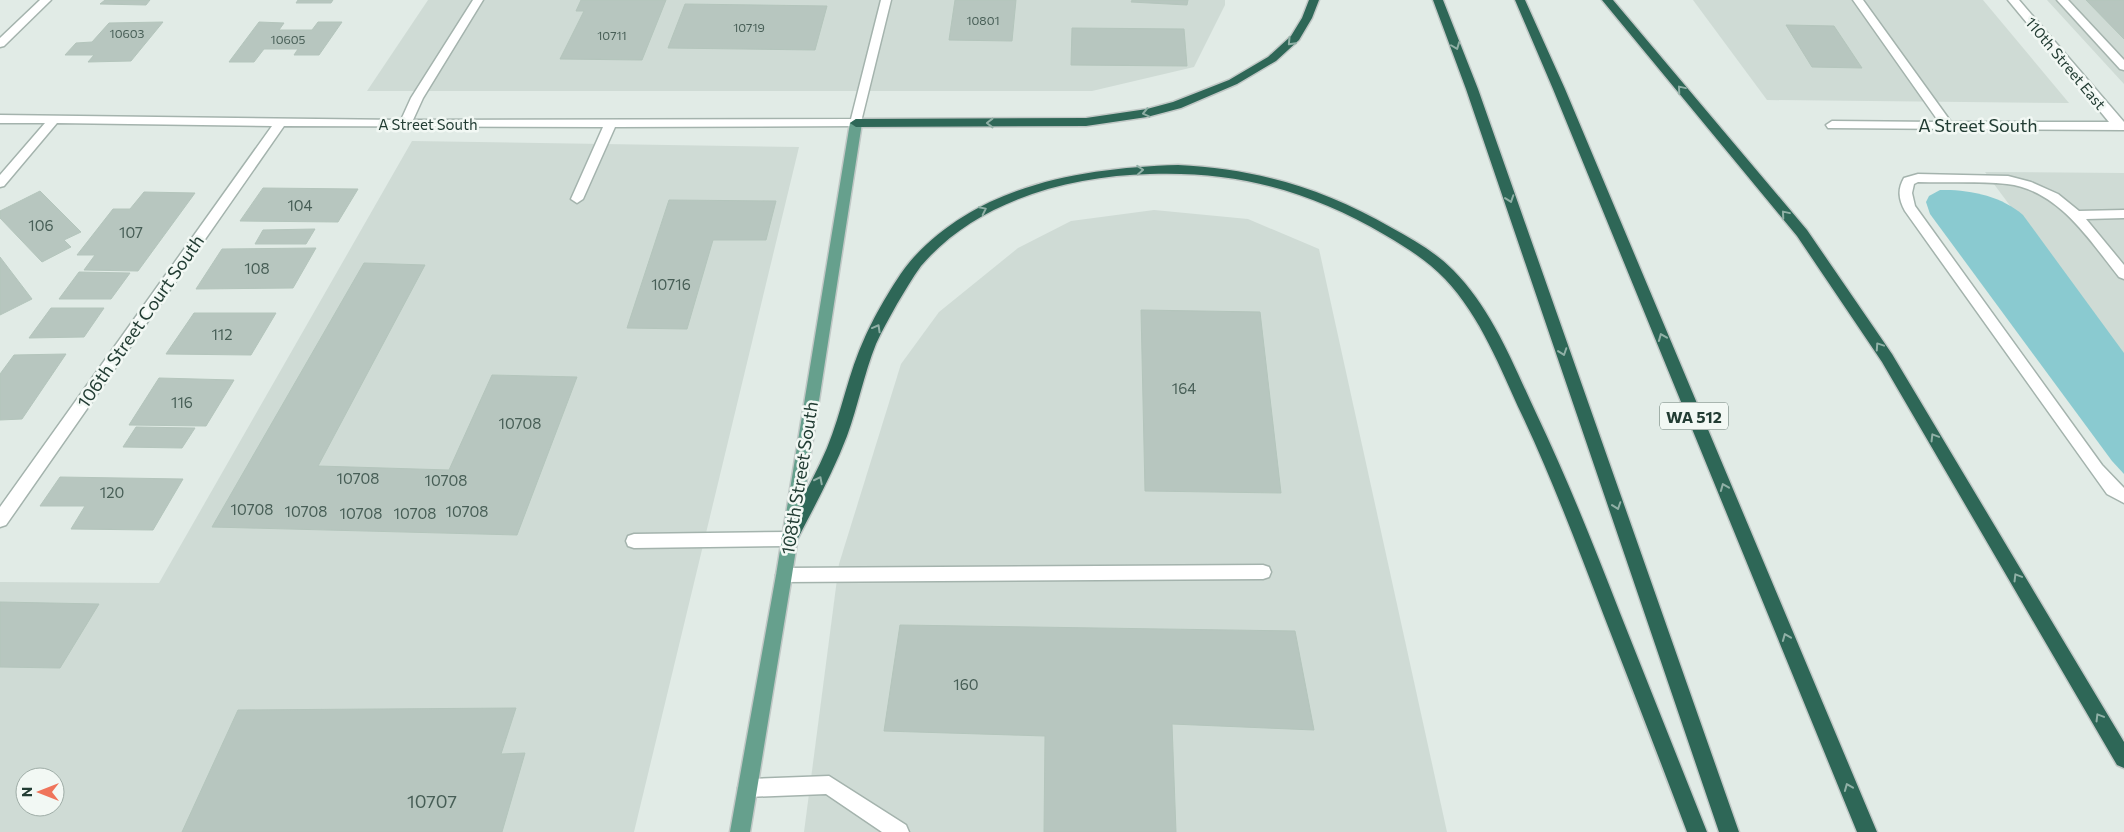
<svg xmlns="http://www.w3.org/2000/svg" width="2124" height="832" font-family="Commissioner,sans-serif">
  <style>
    .built { fill: #cfdbd5; fill-rule: evenodd }
    .water { fill: #8acad0 }
    .building { fill: #b7c6bf; stroke: #b4c5bc }
    .lines { fill: none; stroke-linecap: round; stroke-linejoin: round }
    .minor-casing { stroke: #a4b3ad; stroke-width: 3 }
    .major-casing { stroke: #c1c8c6; stroke-width: 3 }
    .highway-casing { stroke: #c1c8c6; stroke-width: 3 }
    .minor { fill: #fff; fill-rule: evenodd }
    .major { fill: #66a08d; fill-rule: evenodd }
    .highway { fill: #2e6757; fill-rule: evenodd }
    .oneway { stroke: #90b0a6 }
    .labels { text-anchor: middle; dominant-baseline: central; stroke-width: 5; stroke-linejoin: round; paint-order: stroke }
    .far-number-label { font-size: 12px; fill: #475e56 }
    .far-street-label { font-size: 15px; fill: #223c33; stroke: #f2f8f4 }
    .number-label { font-size: 15px; fill: #475e56 }
    .shield { fill: #f2f8f4; stroke: #60746d; stroke-width: 1 }
    .shield-label { font-size: 16px; font-weight: bold; fill: #223c33 }
    .street-label { font-size: 18px; fill: #223c33; stroke: #f2f8f4 }
    .near-number-label { font-size: 18px; fill: #475e56 }
  </style>
  <rect width="100%" height="100%" fill="#e1ebe6"/>
  <g class="built">
    <polygon points="428,0 1225,0 1225,5 1194,67 1092,91 367,91"/>
    <polygon points="1693,0 1983,0 2069,103 1767,100"/>
    <polygon points="2047,0 2124,0 2124,84"/>
    <path d="M412 141 799 147 634 832H0V582L159 583ZM25 777H55V807H25Z"/>
    <polygon points="1985,172 2124,173 2124,359"/>
    <polygon points="1154,210 1248,219 1319,249 1447,832 804,832 839,564 901,364 939,312 1018,248 1071,221"/>
  </g>
  <path class="water" d="M1940 190C1968 189 2002 196 2023 215L2124 353V474L2112 461 1930 214 1926 202 1929 196Z"/>
  <g class="building">
    <polygon points="105,0 150,0 146,5 100,4"/>
    <polygon points="298,0 333,0 331,3 296,3"/>
    <polygon points="581,0 666,0 642,60 560,59 584,11 576,11"/>
    <polygon points="955,0 1016,0 1012,41 949,40"/>
    <polygon points="1132,0 1188,0 1187,5 1131,2"/>
    <polygon points="2086,0 2124,0 2124,39"/>
    <polygon points="685,4 827,6 815,50 668,48"/>
    <polygon points="163,22 131,61 88,62 94,55 65,55 76,43 92,42 109,23"/>
    <polygon points="259,22 284,23 279,30 312,30 318,22 342,22 319,55 294,55 298,49 264,49 254,62 229,62"/>
    <polygon points="1786,25 1834,26 1862,68 1812,67"/>
    <polygon points="1072,28 1184,29 1187,66 1071,65"/>
    <polygon points="263,188 358,189 338,222 240,221"/>
    <polygon points="40,191 81,232 64,240 71,247 42,262 0,218 0,211"/>
    <polygon points="144,192 195,193 138,271 84,270 95,255 77,255 113,209 130,209"/>
    <polygon points="669,200 776,201 766,240 713,240 687,329 627,328"/>
    <polygon points="315,229 306,244 255,244 263,230"/>
    <polygon points="316,248 293,288 196,289 222,249"/>
    <polygon points="0,257 32,299 0,315"/>
    <polygon points="364,263 425,265 318,466 449,470 492,375 577,377 517,535 212,527"/>
    <polygon points="79,272 130,273 111,299 59,299"/>
    <polygon points="51,308 104,308 84,337 29,338"/>
    <polygon points="1141,310 1260,312 1281,493 1145,491"/>
    <polygon points="194,313 276,313 251,355 166,354"/>
    <polygon points="66,354 22,419 0,420 0,374 14,355"/>
    <polygon points="159,378 234,380 206,426 129,425"/>
    <polygon points="136,427 195,428 182,448 123,447"/>
    <polygon points="60,477 183,479 153,530 71,529 85,506 40,506"/>
    <polygon points="0,602 99,604 60,668 0,667"/>
    <polygon points="900,625 1295,631 1314,730 1172,724 1176,832 1044,832 1045,736 884,731"/>
    <polygon points="516,708 501,754 525,753 502,832 182,832 238,710"/>
  </g>
  <g class="lines">
    <defs>
      <g id="minor">
        <polygon points="40,0 51,0 4,46 0,47 0,38"/>
        <polygon points="473,0 483,0 423,98 413,120 851,119 881,0 891,0 860,126 615,127 583,199 577,203 571,199 603,127 284,126 6,525 0,527 0,507 272,126 57,123 4,186 0,187 0,175 45,123 0,123 0,115 401,120 411,98"/>
        <polygon points="1853,0 1863,0 1951,122 2109,122 2008,0 2019,0 2124,122 2124,130 1828,128 1826,125 1832,121 1939,122"/>
        <polygon points="2057,0 2068,0 2124,60 2124,70 2120,69"/>
        <path d="M1918 174 2008 176 2031 182 2058 194 2079 211 2124 210V218L2086 219 2124 265V279L2119 277C2090 241 2059 190 2007 184 1978 181 1948 183 1918 182L1914 184 1912 193 1915 206 2102 465 2124 488V503L2107 494 2092 473 1905 211C1899 200 1897 190 1904 178Z"/>
        <polygon points="789,532 795,534 797,539 795,544 789,546 634,548 628,546 626,541 628,536 634,534"/>
        <polygon points="1263,565 1269,567 1271,572 1269,577 1263,579 784,582 778,580 776,575 778,570 784,568"/>
        <polygon points="829,776 906,825 909,832 882,832 826,794 747,797 740,794 738,788 740,782 747,779"/>
      </g>
      <polygon id="major" points="856,119 862,123 792,575 750,832 730,832 776,575 850,123"/>
      <g id="highway">
        <polygon points="1309,0 1319,0 1312,18 1299,40 1276,61 1237,84 1181,108 1147,117 1086,126 856,127 850,123 856,119 1086,118 1147,109 1173,102 1229,80 1268,57 1291,36 1302,18"/>
        <polygon points="1433,0 1443,0 1478,89 1739,832 1719,832 1466,89"/>
        <polygon points="1515,0 1525,0 1565,89 1877,832 1857,832 1553,89"/>
        <polygon points="1602,0 1613,0 1807,230 1892,354 2124,742 2124,768 2117,765 1882,362 1797,236"/>
        <path d="M1178 165C1257 169 1323 188 1392 228 1414 240 1435 252 1453 270 1492 309 1513 364 1536 413 1567 478 1594 546 1620 613 1649 686 1678 759 1707 832H1687C1660 760 1632 688 1604 616 1578 548 1553 481 1522 415 1500 368 1481 317 1445 279 1428 261 1407 248 1385 235 1310 191 1238 171 1150 174 1068 176 976 201 921 266 912 278 905 291 897 304 890 317 882 330 876 344 864 374 858 406 847 436 833 473 813 509 795 544L789 546 783 544 781 539C796 508 814 479 827 448 842 412 848 373 865 337 875 315 898 274 914 257 982 184 1083 168 1178 165Z"/>
      </g>
    </defs>
    <use href="#minor" class="minor-casing"/>
    <use href="#major" class="major-casing"/>
    <use href="#highway" class="highway-casing"/>
    <use href="#minor" class="minor"/>
    <use href="#major" class="major"/>
    <use href="#highway" class="highway"/>
  </g>
  <defs><path id="oneway-chevron" d="M-2-3.5L2.5 0L-2 3.5" fill="none" stroke-width="1.6" stroke-linecap="round" stroke-linejoin="round" transform="scale(1.25)"/></defs>
  <g class="oneway">
    <use href="#oneway-chevron" transform="translate(1291 42) rotate(133)"/>
    <use href="#oneway-chevron" transform="translate(1456 46) rotate(69)"/>
    <use href="#oneway-chevron" transform="translate(1681 89) rotate(-130)"/>
    <use href="#oneway-chevron" transform="translate(1146 113) rotate(167)"/>
    <use href="#oneway-chevron" transform="translate(990 123) rotate(180)"/>
    <use href="#oneway-chevron" transform="translate(1140 170) rotate(-4)"/>
    <use href="#oneway-chevron" transform="translate(1510 199) rotate(71)"/>
    <use href="#oneway-chevron" transform="translate(983 210) rotate(-26)"/>
    <use href="#oneway-chevron" transform="translate(1785 214) rotate(-130)"/>
    <use href="#oneway-chevron" transform="translate(877 328) rotate(-61)"/>
    <use href="#oneway-chevron" transform="translate(1662 337) rotate(-112)"/>
    <use href="#oneway-chevron" transform="translate(1879 346) rotate(-124)"/>
    <use href="#oneway-chevron" transform="translate(1563 352) rotate(71)"/>
    <use href="#oneway-chevron" transform="translate(1934 437) rotate(-121)"/>
    <use href="#oneway-chevron" transform="translate(819 480) rotate(-63)"/>
    <use href="#oneway-chevron" transform="translate(1724 487) rotate(-112)"/>
    <use href="#oneway-chevron" transform="translate(1617 506) rotate(71)"/>
    <use href="#oneway-chevron" transform="translate(2017 577) rotate(-121)"/>
    <use href="#oneway-chevron" transform="translate(1786 637) rotate(-112)"/>
    <use href="#oneway-chevron" transform="translate(2099 717) rotate(-121)"/>
    <use href="#oneway-chevron" transform="translate(1848 787) rotate(-112)"/>
  </g>
  <g class="labels">
    <g class="far-number-label">
      <text x="983" y="20">10801</text>
      <text x="749" y="27">10719</text>
      <text x="127" y="33">10603</text>
      <text x="612" y="35">10711</text>
      <text x="288" y="39">10605</text>
    </g>
    <g class="far-street-label">
      <text transform="translate(2066 63) rotate(50)">110th Street East</text>
      <text x="428" y="124">A Street South</text>
    </g>
    <g class="number-label">
      <text x="300" y="205">104</text>
      <text x="41" y="225">106</text>
      <text x="131" y="232">107</text>
      <text x="257" y="268">108</text>
      <text x="671" y="284">10716</text>
      <text x="222" y="334">112</text>
      <text x="1184" y="388">164</text>
      <text x="182" y="402">116</text>
      <text x="520" y="423">10708</text>
      <text x="358" y="478">10708</text>
      <text x="446" y="480">10708</text>
      <text x="112" y="492">120</text>
      <text x="252" y="509">10708</text>
      <text x="306" y="511">10708</text>
      <text x="467" y="511">10708</text>
      <text x="361" y="513">10708</text>
      <text x="415" y="513">10708</text>
      <text x="966" y="684">160</text>
    </g>
    <rect class="shield" x="1660" y="402.5" width="68" height="27" rx="4"/>
    <g class="shield-label">
      <text x="1694" y="416">WA 512</text>
    </g>
    <g class="street-label">
      <text x="1978" y="125">A Street South</text>
      <text transform="translate(140 321) rotate(-55)">106th Street Court South</text>
      <text transform="translate(799 478) rotate(-81)">108th Street South</text>
    </g>
    <g class="near-number-label">
      <text x="432" y="801">10707</text>
    </g>
  </g>
  <g transform="translate(40 792) rotate(270)"><circle r="24" fill="#f2f8f4" stroke="#9fada7"/>
  <path d="M0-4L9 19L0 12L-9 19Z" fill="#ef745b"/>
  <text y="-8" font-size="14" font-weight="bold" text-anchor="middle" fill="#223c33">N</text>
  </g>
</svg>
